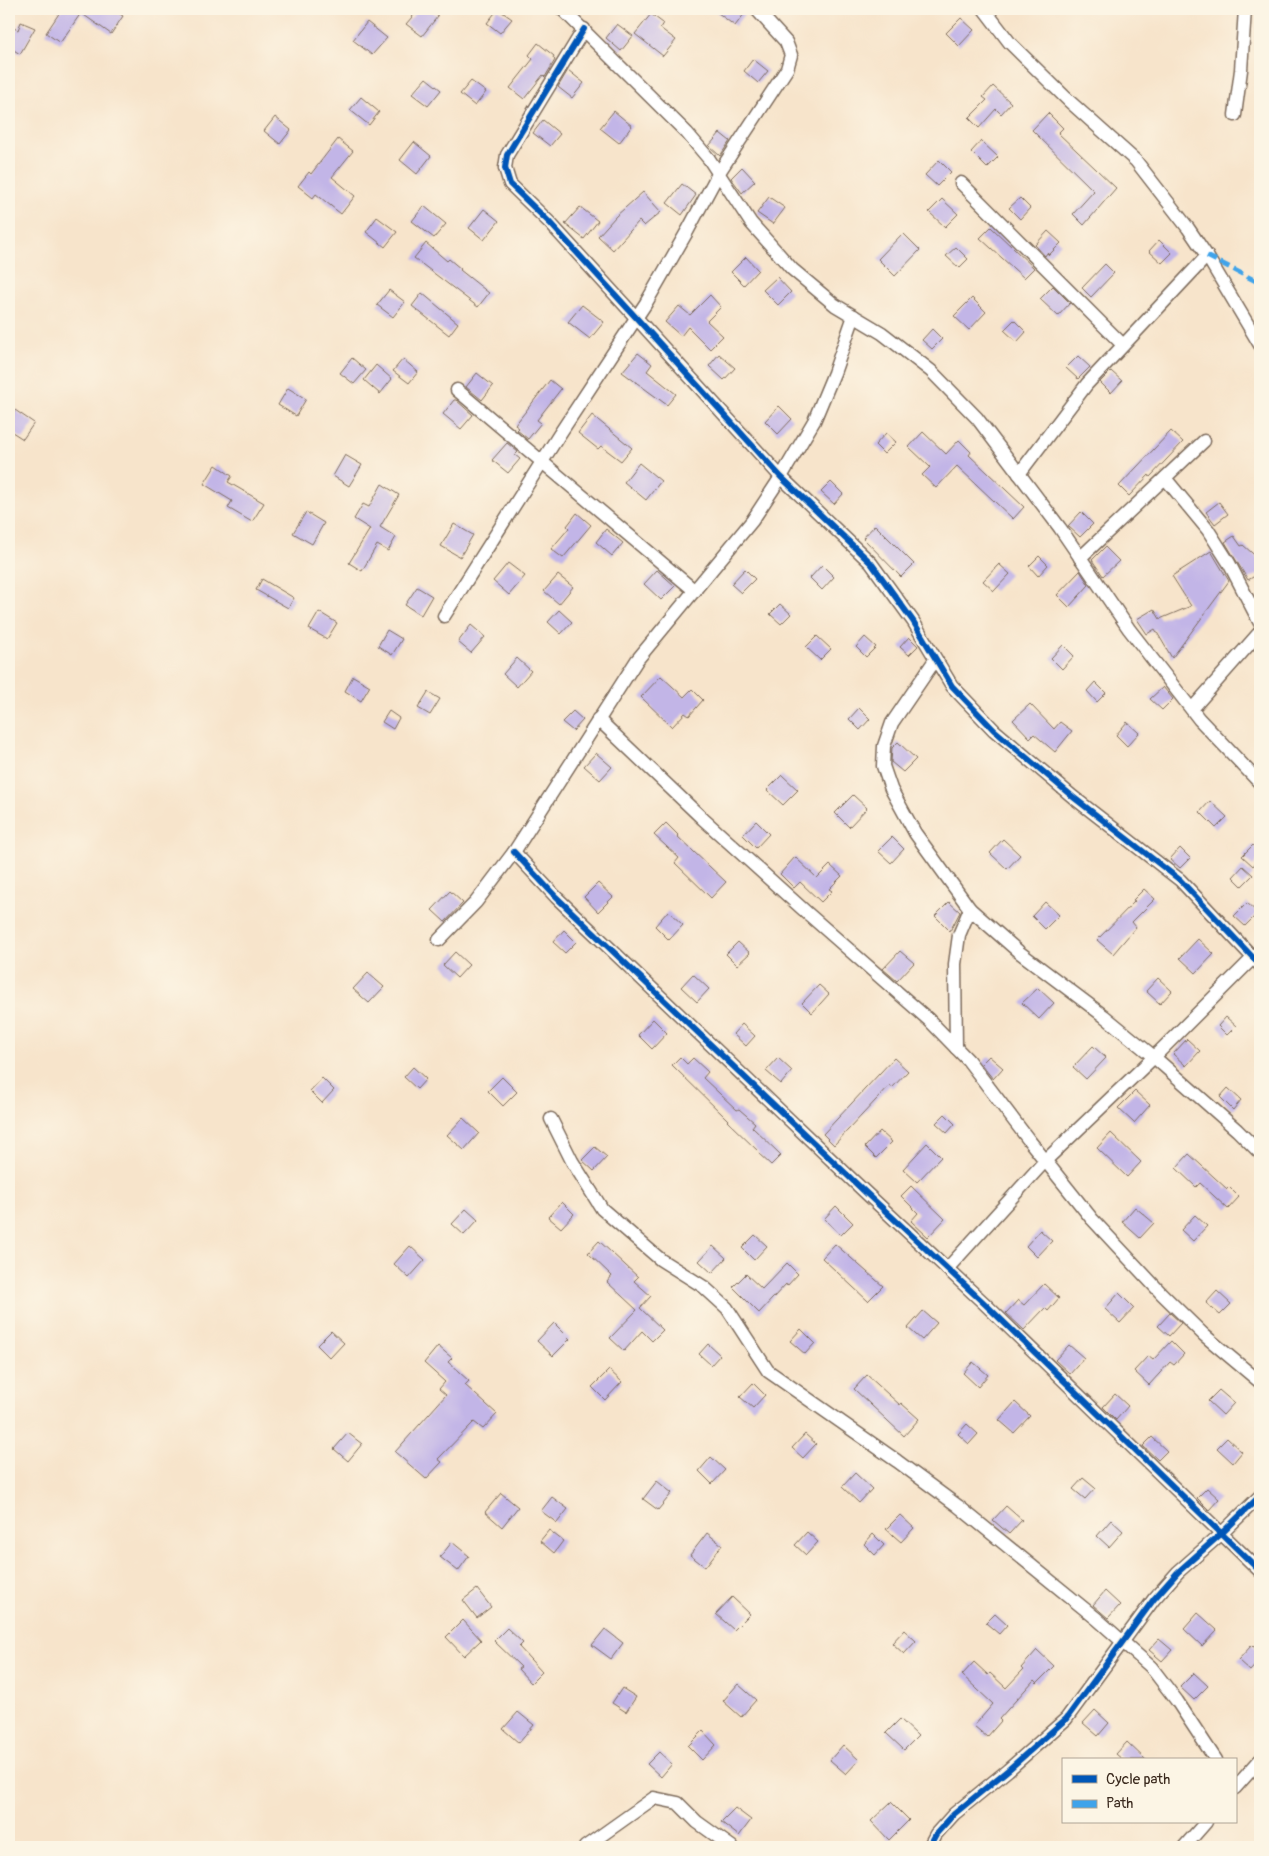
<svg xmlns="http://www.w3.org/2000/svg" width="1269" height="1856" font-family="Pangolin,sans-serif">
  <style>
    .building { fill: #c2b5e7 }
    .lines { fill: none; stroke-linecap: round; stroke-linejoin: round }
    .minor-casing { stroke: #7d6b5b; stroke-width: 15 }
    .minor { stroke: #fff; stroke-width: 12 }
    .quiet { stroke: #3fa3ea; stroke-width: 5; stroke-dasharray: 10 5; stroke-linecap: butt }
    .cycleway-casing { stroke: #fcf5e5; stroke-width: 9 }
    .cycleway { stroke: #0057b8; stroke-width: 6 }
  </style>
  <rect width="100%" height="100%" fill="#fcf5e5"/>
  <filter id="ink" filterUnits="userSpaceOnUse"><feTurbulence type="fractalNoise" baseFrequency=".02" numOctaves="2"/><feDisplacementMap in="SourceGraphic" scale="10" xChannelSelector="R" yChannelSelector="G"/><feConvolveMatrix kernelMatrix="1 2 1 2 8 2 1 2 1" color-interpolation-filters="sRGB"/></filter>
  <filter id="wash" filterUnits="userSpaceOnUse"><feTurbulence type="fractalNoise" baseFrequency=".0096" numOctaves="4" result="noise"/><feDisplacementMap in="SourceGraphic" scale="20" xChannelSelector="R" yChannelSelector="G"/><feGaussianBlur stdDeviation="1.12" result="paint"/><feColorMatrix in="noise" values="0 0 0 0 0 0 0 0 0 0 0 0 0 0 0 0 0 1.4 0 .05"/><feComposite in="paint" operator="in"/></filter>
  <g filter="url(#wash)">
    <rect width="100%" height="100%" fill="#f7e4cb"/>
    <g id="blocks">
      <g class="building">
        <polygon points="62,9 112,9 123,16 111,34 81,13 60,43 46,33"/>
        <polygon points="419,9 429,9 438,16 422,36 406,24"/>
        <polygon points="498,9 512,19 500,33 487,23"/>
        <polygon points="713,9 748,9 735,26"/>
        <polygon points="651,14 663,23 660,28 676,40 663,56 635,34"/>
        <polygon points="961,18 974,30 959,46 946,33"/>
        <polygon points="21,22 35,28 20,54 9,47 9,26 18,30"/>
        <polygon points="367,22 387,38 372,55 353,40"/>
        <polygon points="617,24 633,36 621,51 606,38"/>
        <polygon points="538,43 554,56 553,58 555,60 545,77 543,75 524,99 510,88 533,59 529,55"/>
        <polygon points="753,59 768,71 758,83 744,71"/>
        <polygon points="568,70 584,83 572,98 558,87"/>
        <polygon points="426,78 441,90 428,106 412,94"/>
        <polygon points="471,81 486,92 475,106 460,94"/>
        <polygon points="993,86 1011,103 1001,114 996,109 979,128 969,118 987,100 983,97"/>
        <polygon points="361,97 379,112 369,125 350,110"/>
        <polygon points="614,111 632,126 619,143 600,128"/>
        <polygon points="1048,113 1063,128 1058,133 1116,188 1084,225 1073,214 1094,191 1032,130"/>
        <polygon points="275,117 291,130 280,144 264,131"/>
        <polygon points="543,120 560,134 550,146 533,133"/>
        <polygon points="720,133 730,141 720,156 709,146"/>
        <polygon points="338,139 353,151 332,177 355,196 341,214 316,194 313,198 298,186 309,172 311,174"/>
        <polygon points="981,141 998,157 987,168 971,152"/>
        <polygon points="414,142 431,156 417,174 400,160"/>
        <polygon points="939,160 951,172 937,186 925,175"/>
        <polygon points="742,167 755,181 742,193 731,178"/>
        <polygon points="682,184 696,195 682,215 667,203"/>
        <polygon points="643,192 661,212 644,226 639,221 613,250 598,236 616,216"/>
        <polygon points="769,197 785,208 773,224 757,213"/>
        <polygon points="1020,198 1030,208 1020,219 1009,208"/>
        <polygon points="942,199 958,214 945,227 929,212"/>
        <polygon points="424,206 446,224 434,238 412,221"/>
        <polygon points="580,207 598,221 584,239 565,224"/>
        <polygon points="484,209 499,221 484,240 469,228"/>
        <polygon points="377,217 397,232 385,247 366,232"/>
        <polygon points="991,227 1034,268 1024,278 980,238"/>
        <polygon points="1048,231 1061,243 1049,255 1047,253 1045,256 1035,245"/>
        <polygon points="903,233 920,250 895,276 878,259"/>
        <polygon points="1159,240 1172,253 1162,263 1149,251"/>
        <polygon points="426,243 447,261 449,259 461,269 460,270 489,293 478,307 414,258"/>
        <polygon points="956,247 968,259 959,268 946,256"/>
        <polygon points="746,257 758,270 744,285 731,272"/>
        <polygon points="1105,264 1114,273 1091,297 1082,288"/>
        <polygon points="777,277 791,292 778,305 763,290"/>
        <polygon points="1053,286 1070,303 1058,316 1040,299"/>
        <polygon points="389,290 405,302 393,317 377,305"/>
        <polygon points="422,293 458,323 449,335 412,306"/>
        <polygon points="710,295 721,307 707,321 723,336 710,349 688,327 681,336 665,322 679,306 690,315"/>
        <polygon points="972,298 986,312 969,330 954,316"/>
        <polygon points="582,305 604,322 590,339 568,322"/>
        <polygon points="1014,320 1026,332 1017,342 1004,330"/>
        <polygon points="932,329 942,339 932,349 922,340"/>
        <polygon points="638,353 652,364 647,371 676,394 667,405 622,372"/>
        <polygon points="719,354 735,368 724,380 709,366"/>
        <polygon points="1078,356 1090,367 1078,379 1066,368"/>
        <polygon points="352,358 366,370 354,384 340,373"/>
        <polygon points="403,359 418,372 409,383 393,371"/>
        <polygon points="376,365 392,379 380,394 364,380"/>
        <polygon points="1111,371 1122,381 1111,393 1100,382"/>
        <polygon points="477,373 493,386 482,400 466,387"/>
        <polygon points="550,380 561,389 537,420 541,423 528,439 517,430 519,428 515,425"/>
        <polygon points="288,388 306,399 296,416 278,405"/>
        <polygon points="454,400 456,400 473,415 461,429 443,414"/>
        <polygon points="779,406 792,419 778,434 765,421"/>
        <polygon points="15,410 34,423 23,439 9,430 9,419"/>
        <polygon points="592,415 632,448 621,461 601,446 598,449 578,433"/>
        <polygon points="1171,431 1183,442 1150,477 1149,475 1129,496 1119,486"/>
        <polygon points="923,432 946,454 959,440 971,452 969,455 1024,507 1013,519 957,466 936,488 922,475 930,467 909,447"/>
        <polygon points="886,433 896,442 884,454 875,445"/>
        <polygon points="507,443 518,452 515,455 520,459 508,473 492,460"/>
        <polygon points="345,455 362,465 349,486 333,476"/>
        <polygon points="639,463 661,481 646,500 624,482"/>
        <polygon points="216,465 232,476 228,482 264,503 252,522 228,508 232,501 204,484"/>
        <polygon points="831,482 843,494 834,504 821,492"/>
        <polygon points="382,484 399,495 380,527 396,537 388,551 377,545 362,571 349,563 370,529 354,519 363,504 369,507"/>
        <polygon points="1219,502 1228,514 1215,524 1206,512"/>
        <polygon points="306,512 324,523 312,544 293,533"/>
        <polygon points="1081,512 1093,524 1080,537 1068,526"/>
        <polygon points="577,513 591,525 563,558 551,549 569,528 567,526"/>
        <polygon points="454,524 473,535 460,557 441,546"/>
        <polygon points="875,525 914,564 901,577 863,538"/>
        <polygon points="606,529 623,543 612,556 596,542"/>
        <polygon points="1234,536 1241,546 1243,545 1260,560 1260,573 1248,580 1225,542"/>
        <polygon points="1105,547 1119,561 1103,576 1092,560"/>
        <polygon points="1211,551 1229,581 1172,658 1155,629 1147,634 1137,619 1154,609 1160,619 1191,606 1172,576"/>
        <polygon points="1039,556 1048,565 1038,576 1029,566"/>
        <polygon points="508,563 525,576 509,595 493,581"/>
        <polygon points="999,564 1010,574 994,591 983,581"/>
        <polygon points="822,565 834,577 822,590 810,578"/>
        <polygon points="745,569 755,579 741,593 731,584"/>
        <polygon points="657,570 675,586 661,600 644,584"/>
        <polygon points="1080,571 1089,585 1069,607 1057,595"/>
        <polygon points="558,575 573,587 559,604 544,591"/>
        <polygon points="262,579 294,598 288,608 256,590"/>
        <polygon points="417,587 432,596 421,615 405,605"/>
        <polygon points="780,604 791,614 781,624 770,614"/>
        <polygon points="559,610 572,622 561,634 548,622"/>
        <polygon points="319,612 337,623 327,639 309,629"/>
        <polygon points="471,625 485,637 471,653 458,642"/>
        <polygon points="387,630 402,639 392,655 378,646"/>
        <polygon points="817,636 831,649 820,660 806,647"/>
        <polygon points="865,637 876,647 866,657 856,647"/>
        <polygon points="909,637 918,646 909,655 900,647"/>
        <polygon points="1063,645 1074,656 1062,669 1051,658"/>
        <polygon points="517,658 531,671 517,687 503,674"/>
        <polygon points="353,676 370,686 361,701 345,691"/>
        <polygon points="661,676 684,697 692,689 703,700 689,716 685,713 672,727 641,697"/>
        <polygon points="1095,682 1106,693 1097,702 1087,691"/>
        <polygon points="1163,687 1173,699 1162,710 1150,699"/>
        <polygon points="428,692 440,699 430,715 418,708"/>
        <polygon points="1030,704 1054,729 1060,722 1072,731 1055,752 1034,734 1030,738 1013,720"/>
        <polygon points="859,708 870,719 860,730 849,719"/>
        <polygon points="389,711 399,718 393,729 382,722"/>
        <polygon points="573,711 583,720 573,731 562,722"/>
        <polygon points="1127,722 1139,733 1127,746 1116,735"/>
        <polygon points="898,742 916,759 903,772 891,762 892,748"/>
        <polygon points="596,753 612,767 600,780 584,766"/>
        <polygon points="782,775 798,790 783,805 767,790"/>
        <polygon points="853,795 867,808 849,827 835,813"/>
        <polygon points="1210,801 1227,817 1216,828 1200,812"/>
        <polygon points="756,821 769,834 756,848 743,835"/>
        <polygon points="666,823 678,835 677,836 726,882 711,898 675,863 679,858 654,835"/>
        <polygon points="892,837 904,849 891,863 878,851"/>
        <polygon points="1003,839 1020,855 1007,869 990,853"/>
        <polygon points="1253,845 1260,852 1260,858 1253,866 1242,856"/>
        <polygon points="1180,848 1190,858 1180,868 1170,859"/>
        <polygon points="795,857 817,878 830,865 842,876 829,889 832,891 821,902 800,882 794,888 780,874"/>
        <polygon points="1243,866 1253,875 1242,886 1233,877"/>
        <polygon points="598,883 613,897 598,912 584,897"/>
        <polygon points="1144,889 1155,899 1132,922 1136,927 1113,954 1097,940 1135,901 1133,900"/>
        <polygon points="450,891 463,903 445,922 432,910"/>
        <polygon points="949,902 960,912 950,931 935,916"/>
        <polygon points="1045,902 1059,915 1045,929 1032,916"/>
        <polygon points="1247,903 1258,913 1245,926 1234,916"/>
        <polygon points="668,911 683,925 669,940 655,926"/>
        <polygon points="564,930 576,942 565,953 553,942"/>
        <polygon points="1198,939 1214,954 1196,973 1180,958"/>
        <polygon points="738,942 750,953 737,965 726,954"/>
        <polygon points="900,951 914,963 897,981 883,969"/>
        <polygon points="455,952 469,965 457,978 443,965"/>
        <polygon points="368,973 384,987 369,1003 353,989"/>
        <polygon points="693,974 709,989 697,1002 681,987"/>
        <polygon points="1158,978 1172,991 1160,1004 1146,991"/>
        <polygon points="819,985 829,994 812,1013 802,1003"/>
        <polygon points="1038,988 1054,1003 1039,1019 1022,1003"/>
        <polygon points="1226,1017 1236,1026 1227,1035 1218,1026"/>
        <polygon points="653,1019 667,1033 652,1049 638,1035"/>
        <polygon points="742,1024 755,1036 746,1046 733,1034"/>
        <polygon points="1187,1039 1200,1051 1186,1066 1173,1054"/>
        <polygon points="1093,1046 1106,1058 1086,1079 1073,1067"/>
        <polygon points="989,1056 1003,1068 993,1079 981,1064"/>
        <polygon points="680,1057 687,1064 693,1058 708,1072 703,1078 737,1110 739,1109 755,1123 752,1127 781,1155 771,1165 758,1153 759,1152 727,1121 728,1120 672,1065"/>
        <polygon points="778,1058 792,1071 781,1084 766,1071"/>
        <polygon points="894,1058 908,1071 892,1088 890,1085 834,1145 823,1134"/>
        <polygon points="413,1067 426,1079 417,1089 404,1077"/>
        <polygon points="502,1077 517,1092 503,1106 488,1091"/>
        <polygon points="322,1078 334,1090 322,1103 310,1091"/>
        <polygon points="1228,1088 1241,1100 1233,1110 1220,1097"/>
        <polygon points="1135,1091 1150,1105 1134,1123 1118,1108"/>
        <polygon points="945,1114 955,1124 947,1133 936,1123"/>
        <polygon points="463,1118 479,1133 464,1150 447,1135"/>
        <polygon points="880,1131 892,1142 876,1158 865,1147"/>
        <polygon points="1111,1133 1141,1162 1127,1177 1097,1148"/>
        <polygon points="927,1143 941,1157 917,1182 903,1169"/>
        <polygon points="595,1147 607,1157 594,1171 582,1160"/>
        <polygon points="1189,1154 1227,1189 1229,1187 1239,1197 1228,1209 1200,1183 1196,1187 1176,1168"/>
        <polygon points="911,1186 945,1219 928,1237 911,1221 918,1213 901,1196"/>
        <polygon points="562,1202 574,1214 561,1228 548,1217"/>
        <polygon points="836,1206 853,1223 841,1235 824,1219"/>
        <polygon points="1135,1207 1154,1223 1140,1238 1122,1222"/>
        <polygon points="466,1209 478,1220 464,1235 452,1224"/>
        <polygon points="1195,1215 1207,1226 1193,1241 1181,1230"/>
        <polygon points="1040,1230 1052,1241 1037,1257 1026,1246"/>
        <polygon points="755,1235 767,1246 754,1260 742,1248"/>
        <polygon points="599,1241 638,1277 634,1281 651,1296 640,1308 663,1330 652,1341 642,1331 624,1351 610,1338 637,1310 607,1282 612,1276 588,1253"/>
        <polygon points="835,1244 883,1286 868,1301 822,1258"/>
        <polygon points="410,1246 425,1260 409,1278 394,1264"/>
        <polygon points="713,1246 726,1258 712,1273 699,1261"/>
        <polygon points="787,1263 798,1274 787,1286 786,1284 759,1313 733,1287 746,1274 762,1289"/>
        <polygon points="1044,1284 1059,1298 1048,1311 1045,1308 1024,1330 1006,1313 1018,1300 1024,1305"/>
        <polygon points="1217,1291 1231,1304 1220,1315 1206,1303"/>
        <polygon points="1119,1293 1134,1308 1120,1323 1105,1309"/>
        <polygon points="923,1311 937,1323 922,1340 908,1328"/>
        <polygon points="1170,1313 1181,1323 1169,1336 1158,1326"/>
        <polygon points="554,1323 570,1339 553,1356 537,1341"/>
        <polygon points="801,1329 815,1343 805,1354 790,1341"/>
        <polygon points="331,1331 344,1343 330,1358 317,1345"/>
        <polygon points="1171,1341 1184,1354 1174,1365 1170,1362 1149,1385 1134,1371 1148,1356 1153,1360"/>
        <polygon points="708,1344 720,1355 711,1365 699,1354"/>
        <polygon points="1069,1345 1084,1358 1070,1374 1055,1360"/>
        <polygon points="438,1346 452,1358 448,1362 469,1381 465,1385 497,1414 483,1429 474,1422 438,1459 442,1462 426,1479 395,1452 446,1395 439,1389 445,1382 424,1363"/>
        <polygon points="973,1362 988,1375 978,1387 963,1373"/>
        <polygon points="609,1370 622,1382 605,1400 592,1387"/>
        <polygon points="867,1375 900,1405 901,1403 919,1419 904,1436 854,1389"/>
        <polygon points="753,1383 765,1395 753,1408 740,1397"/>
        <polygon points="1219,1390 1234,1403 1223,1415 1208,1401"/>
        <polygon points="1115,1394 1128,1406 1116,1420 1103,1407"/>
        <polygon points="1015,1402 1030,1416 1014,1433 999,1420"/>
        <polygon points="967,1424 978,1434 969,1444 958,1434"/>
        <polygon points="348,1433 362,1444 348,1461 334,1449"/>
        <polygon points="805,1434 816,1444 803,1458 792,1448"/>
        <polygon points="1152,1437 1167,1451 1158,1460 1143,1446"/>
        <polygon points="1227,1438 1242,1452 1233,1463 1217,1448"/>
        <polygon points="711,1457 725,1470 712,1484 699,1471"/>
        <polygon points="855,1473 872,1489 859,1503 842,1487"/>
        <polygon points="1083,1478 1095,1488 1085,1499 1073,1489"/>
        <polygon points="657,1481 672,1493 658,1510 643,1499"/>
        <polygon points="1207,1488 1219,1499 1209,1510 1197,1498"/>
        <polygon points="501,1493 518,1507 502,1527 485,1512"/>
        <polygon points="552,1497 568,1509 557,1523 541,1511"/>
        <polygon points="1006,1506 1022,1520 1009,1534 993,1520"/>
        <polygon points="900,1515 914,1528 901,1542 886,1529"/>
        <polygon points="1111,1520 1123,1531 1109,1547 1097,1536"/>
        <polygon points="549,1530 563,1541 554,1553 540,1541"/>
        <polygon points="807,1532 818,1542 806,1555 795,1545"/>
        <polygon points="707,1533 722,1545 705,1567 690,1555"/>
        <polygon points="873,1534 884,1545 875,1555 864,1544"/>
        <polygon points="452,1542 469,1556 458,1571 440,1557"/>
        <polygon points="477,1589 491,1607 477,1618 463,1600"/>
        <polygon points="1105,1591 1120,1605 1108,1618 1093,1605"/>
        <polygon points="732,1597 750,1614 734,1630 716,1614"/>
        <polygon points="1198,1613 1217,1630 1202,1646 1184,1629"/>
        <polygon points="995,1614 1007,1625 999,1634 986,1623"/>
        <polygon points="463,1620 481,1640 464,1656 446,1637"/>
        <polygon points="507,1628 523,1643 519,1647 542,1672 531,1683 518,1669 521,1667 494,1641"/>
        <polygon points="605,1629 623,1643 611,1659 592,1645"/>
        <polygon points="904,1630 916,1641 904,1654 892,1643"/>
        <polygon points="1159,1639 1172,1650 1162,1661 1149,1650"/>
        <polygon points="1252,1645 1260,1653 1260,1660 1250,1671 1238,1660"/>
        <polygon points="1037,1650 1054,1666 1037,1683 1034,1680 999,1719 1001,1721 987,1737 974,1726 993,1704 962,1675 974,1662 988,1675 990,1673 1006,1688 1023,1670 1021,1668"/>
        <polygon points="1194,1673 1208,1686 1194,1700 1180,1687"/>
        <polygon points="738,1684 756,1700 741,1717 723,1701"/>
        <polygon points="622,1688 636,1697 626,1712 612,1703"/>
        <polygon points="1095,1710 1109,1723 1098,1736 1083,1723"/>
        <polygon points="518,1712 534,1725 519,1743 503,1729"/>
        <polygon points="900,1719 918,1736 904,1750 886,1733"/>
        <polygon points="703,1731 716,1745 702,1760 688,1746"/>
        <polygon points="1127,1742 1146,1760 1123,1760 1116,1754"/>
        <polygon points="843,1745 859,1760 846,1774 830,1760"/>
        <polygon points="659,1752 672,1764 661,1777 647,1764"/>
        <polygon points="891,1802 909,1820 889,1840 871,1821"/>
        <polygon points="735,1808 751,1820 739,1836 721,1822"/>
      </g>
    </g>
  </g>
  <g filter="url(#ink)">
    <use href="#blocks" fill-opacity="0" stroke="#7d6b5b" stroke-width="1"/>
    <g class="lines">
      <defs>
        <g id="minor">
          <polyline points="562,9 687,133 709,159 751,223 792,269 835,305 882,333 931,371 977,418 1060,528 1129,629 1199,719 1260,783"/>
          <polyline points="984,9 1010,43 1069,101 1136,161 1188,228 1207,256 1260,345"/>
          <polyline points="584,29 507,155 505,168 510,184 550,223 781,477 871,563 913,621 952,686 994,730 1073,797 1180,880 1260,965"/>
          <polyline points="1235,115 1241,70 1245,9"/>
          <polyline points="961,183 1123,345"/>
          <polyline points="457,390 695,591"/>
          <polyline points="1019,474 1087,384 1207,256"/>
          <polyline points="1165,478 1208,530 1229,563 1260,623"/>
          <polyline points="1080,558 1204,441"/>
          <polyline points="444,616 559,435 646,303 688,230 718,174 787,69 791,55 786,42 756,9"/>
          <polyline points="935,660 892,723 884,746 883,766 891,789 915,833 970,909 1019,952 1104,1016 1154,1057 1237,1130 1260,1153"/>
          <polyline points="1192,709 1260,632"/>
          <polyline points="598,719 703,819 806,912 929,1020 968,1060 1028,1139 1092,1219 1162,1294 1204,1335 1260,1382"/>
          <polyline points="514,852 556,897 864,1191 985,1304 1260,1571"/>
          <polyline points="439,940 476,902 514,852 637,660 752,521 781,477 814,421 834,373 854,316"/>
          <polyline points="956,1048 955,964 959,935 970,909"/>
          <polyline points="551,1119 572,1161 602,1209 661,1260 704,1287 727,1308 768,1371 897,1461 958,1506 1097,1619 1151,1667 1177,1701 1216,1760"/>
          <polyline points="947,1269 1045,1161 1154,1057 1260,951"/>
          <polyline points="1235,1788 1260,1760"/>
          <polyline points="585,1847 654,1798 678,1803 697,1822 732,1847"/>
          <polyline points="929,1847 936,1834 954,1814 1008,1770 1066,1719 1154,1599 1178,1572 1222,1533 1260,1496"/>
          <polyline points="1184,1847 1206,1822"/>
        </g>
      </defs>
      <use href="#minor" class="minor-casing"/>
      <use href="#minor" class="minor"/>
      <polyline class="quiet" points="1207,256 1260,283"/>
      <defs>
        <g id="cycleway">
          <polyline points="584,29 507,155 505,168 510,184 550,223 781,477 871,563 913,621 952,686 994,730 1073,797 1180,880 1260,965"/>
          <polyline points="514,852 556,897 864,1191 985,1304 1260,1571"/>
          <polyline points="929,1847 936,1834 954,1814 1008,1770 1066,1719 1154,1599 1178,1572 1222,1533 1260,1496"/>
        </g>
      </defs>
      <use href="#cycleway" class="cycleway-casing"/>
      <use href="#cycleway" class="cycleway"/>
    </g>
  </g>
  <rect width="1269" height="1856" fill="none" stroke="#fcf5e5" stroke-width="30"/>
  <rect x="1062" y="1758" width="175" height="65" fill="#fcf5e5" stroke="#afa495"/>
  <rect x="1072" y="1775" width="25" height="8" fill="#0057b8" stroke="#afa495"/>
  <text x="1106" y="1784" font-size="15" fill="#3b2a1e">Cycle path</text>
  <rect x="1072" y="1800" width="25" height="8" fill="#3fa3ea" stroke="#afa495"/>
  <text x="1106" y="1808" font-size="15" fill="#3b2a1e">Path</text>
</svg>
